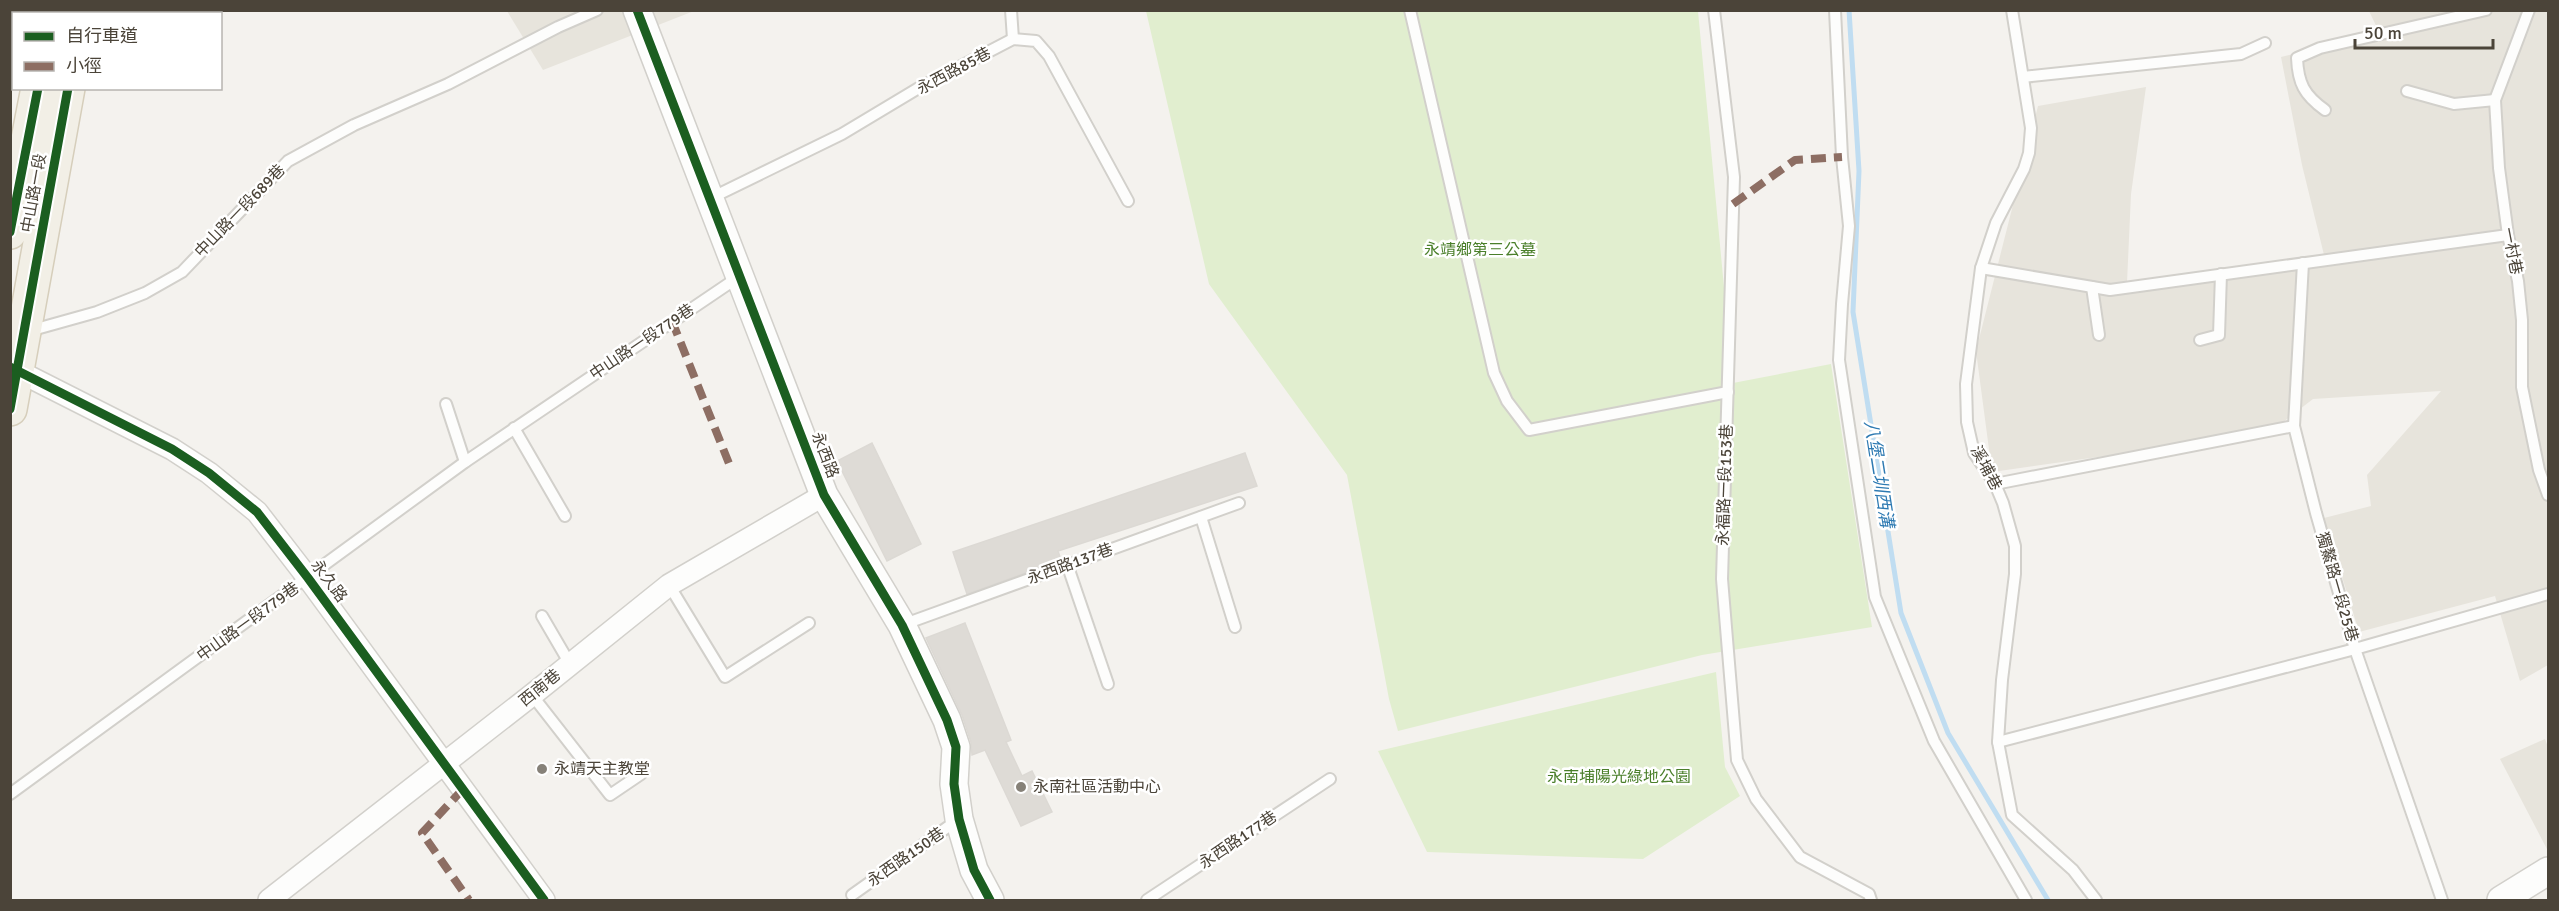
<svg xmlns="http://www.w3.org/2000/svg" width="2559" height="911" font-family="Signika,'Noto Sans TC',sans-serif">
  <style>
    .residential { fill: #e7e4dc }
    .green { fill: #e1eecf }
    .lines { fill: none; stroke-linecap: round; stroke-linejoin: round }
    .stream { stroke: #c0ddf1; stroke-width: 5 }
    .building { fill: #dedbd6; stroke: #dcd9d4; stroke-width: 1.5 }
    .service-casing { stroke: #d2d0cb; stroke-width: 14 }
    .minor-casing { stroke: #d2d0cb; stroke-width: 24 }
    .tertiary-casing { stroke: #d2d0cb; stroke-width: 30 }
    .primary-casing { stroke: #d6cebb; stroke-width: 36 }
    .service { stroke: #fdfdfc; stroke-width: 10 }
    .minor { stroke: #fdfdfc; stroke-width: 21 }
    .tertiary { stroke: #fdfdfc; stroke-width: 27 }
    .primary { stroke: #f2efe6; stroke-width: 33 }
    .quiet { stroke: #8d6e63; stroke-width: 8; stroke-dasharray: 15 8; stroke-linecap: butt }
    .cycleway-casing { stroke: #fff; stroke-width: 13 }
    .cycleway { stroke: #1b5e20; stroke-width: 9 }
    .poi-dot { fill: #868178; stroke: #fff; stroke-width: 2 }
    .labels { text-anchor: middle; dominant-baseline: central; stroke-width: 5; stroke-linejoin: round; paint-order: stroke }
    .street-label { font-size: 16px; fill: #4b4439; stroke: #fff }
    .park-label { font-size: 16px; fill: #4a7f2a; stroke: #fff }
    .poi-label { font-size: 16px; fill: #4b4439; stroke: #fff; text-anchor: start }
    .water-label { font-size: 18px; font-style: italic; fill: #2e7ab2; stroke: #fff }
  </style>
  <rect width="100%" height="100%" fill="#f4f2ee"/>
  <g class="residential">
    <polygon points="507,11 694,11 543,70"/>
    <polygon points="2369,11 2548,11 2548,665 2520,681 2495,596 2359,632 2324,518 2371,506 2367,475 2441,391 2313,399 2269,433 1992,472 1976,351 2038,106 2146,87 2131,194 2127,283 2325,259 2302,165 2281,57 2380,34"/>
    <polygon points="2545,739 2548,747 2548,851 2500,759"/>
  </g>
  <g class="green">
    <polygon points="1146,11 1698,11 1733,383 1831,364 1872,627 1702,655 1398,731 1389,699 1347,475 1209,284"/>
    <polygon points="1716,672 1725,767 1740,796 1643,859 1427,852 1378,751"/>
  </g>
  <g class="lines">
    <polyline class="stream" points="1849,10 1859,171 1853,312 1901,613 1948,733 2048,900"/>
  </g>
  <g class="building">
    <polygon points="872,443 921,544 887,561 837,461"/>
    <polygon points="1245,453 1257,486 1058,551 1061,560 967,594 953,552"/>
    <polygon points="965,623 1011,740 1006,742 1022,776 1032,771 1052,812 1021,826 985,750 972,755 971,742 962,715 926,638"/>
  </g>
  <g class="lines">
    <defs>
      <g id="service">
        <polyline points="1011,10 1013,39"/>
        <polyline points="1410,10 1494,373 1507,401 1529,430 1728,392"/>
        <polyline points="1714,10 1734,177 1722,579 1737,760 1756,799 1800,857 1869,894 1871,900"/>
        <polyline points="1835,10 1842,157 1849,226 1842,304 1839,360 1875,597 1934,741 2026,900"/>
        <polyline points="2012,10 2031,128 2029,153 2024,169 1996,223 1981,268 1966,384 1967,422 1974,453 1995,484 2003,503 2015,546 2015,574 2002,680 1998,742 2012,815 2073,870 2096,900"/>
        <polyline points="2529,10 2495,100 2499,168 2508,235 2518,281 2522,320 2522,387 2539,470 2548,495"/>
        <polyline points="2023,77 2241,54 2265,43"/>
        <polyline points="2407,91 2454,104 2495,100"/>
        <path d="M2325 110C2304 95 2298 83 2297 58L2320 48 2486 10"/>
        <polyline points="711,198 842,134 917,89 1013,39 1036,41 1049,56 1128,201"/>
        <polyline points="2303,263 2294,426 2316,513 2355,649 2442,900"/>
        <polyline points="1981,268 2110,290 2508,235"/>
        <polyline points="2092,287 2099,335"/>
        <polyline points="29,331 97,312 145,293 182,272 288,161 354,125 448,84 558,27 597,10"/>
        <polyline points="2200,340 2219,335 2221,274"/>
        <polyline points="446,404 465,462"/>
        <polyline points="514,428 565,516"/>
        <polyline points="1995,484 2294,426"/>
        <polyline points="1201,517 1235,627"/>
        <polyline points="1067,564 1108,684"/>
        <polyline points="669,585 725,677 809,623"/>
        <polyline points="542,616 570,664"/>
        <polyline points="902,625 1239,503"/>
        <polyline points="532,695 610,795 641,774"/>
        <polyline points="1998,742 2355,649 2548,594"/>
        <polyline points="10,794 465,462 740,276"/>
        <polyline points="852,895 959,819"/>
        <polyline points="1147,900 1330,779"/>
      </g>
      <g id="minor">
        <polyline points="10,367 172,449 209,473 257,512 308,578 544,900"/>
        <polyline points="269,900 532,695 669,585 824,495"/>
      </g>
      <g id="tertiary">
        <polyline points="637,10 824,495 902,625 947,720 956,747 954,784 959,819 974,870 990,900"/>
        <polyline points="2501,900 2548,871"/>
      </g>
      <g id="primary">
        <polyline points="52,14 53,10"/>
        <polyline points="80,14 81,10"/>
        <polyline points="10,232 38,88"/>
        <polyline points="10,409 68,88"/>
      </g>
    </defs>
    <use href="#service" class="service-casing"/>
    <use href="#minor" class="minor-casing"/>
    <use href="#tertiary" class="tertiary-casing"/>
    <use href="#primary" class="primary-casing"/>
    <use href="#service" class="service"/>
    <use href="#minor" class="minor"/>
    <use href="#tertiary" class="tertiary"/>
    <use href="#primary" class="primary"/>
    <g class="quiet">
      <polyline points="1733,204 1795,160 1842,157"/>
      <polyline points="672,321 730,466"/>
      <polyline points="463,789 422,833 469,900"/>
    </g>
    <defs>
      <g id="cycleway">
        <polyline points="637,10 824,495 902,625 947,720 956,747 954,784 959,819 974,870 990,900"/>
        <polyline points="10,232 38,88"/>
        <polyline points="10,367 172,449 209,473 257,512 308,578 544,900"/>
        <polyline points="10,409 68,88"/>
      </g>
    </defs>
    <use href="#cycleway" class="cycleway-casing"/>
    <use href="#cycleway" class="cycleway"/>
  </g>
  <g class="poi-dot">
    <circle cx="542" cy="769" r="6"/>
    <circle cx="1021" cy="787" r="6"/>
  </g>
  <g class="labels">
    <g class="street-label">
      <text transform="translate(954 71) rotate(-28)">永西路85巷</text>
      <text transform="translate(34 193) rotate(-80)">中山路一段</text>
      <text transform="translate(240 211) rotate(-46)">中山路一段689巷</text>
      <text transform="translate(2512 251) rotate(79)">一村巷</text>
      <text transform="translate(642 342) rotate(-34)">中山路一段779巷</text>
      <text transform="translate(825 455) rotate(69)">永西路</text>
      <text transform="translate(1986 468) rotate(62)">溪埔巷</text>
      <text transform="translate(1725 485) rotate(-88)">永福路一段153巷</text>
      <text transform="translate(1070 564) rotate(-20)">永西路137巷</text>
      <text transform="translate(329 581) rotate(53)">永久路</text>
      <text transform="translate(2337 587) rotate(74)">獨鰲路一段25巷</text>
      <text transform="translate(248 622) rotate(-36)">中山路一段779巷</text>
      <text transform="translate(540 688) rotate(-39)">西南巷</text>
      <text transform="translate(1238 840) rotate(-34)">永西路177巷</text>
      <text transform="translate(906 857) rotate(-35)">永西路150巷</text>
    </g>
    <g class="park-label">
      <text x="1480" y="250">永靖鄉第三公墓</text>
      <text x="1619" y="777">永南埔陽光綠地公園</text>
    </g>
    <g class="poi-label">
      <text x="554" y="769">永靖天主教堂</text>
      <text x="1033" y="787">永南社區活動中心</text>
    </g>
    <g class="water-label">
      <text transform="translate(1879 474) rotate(81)">八堡二圳西溝</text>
    </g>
  </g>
  <rect width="2559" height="911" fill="none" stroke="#4b4439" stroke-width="24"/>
  <rect x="12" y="12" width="210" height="78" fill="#ffffff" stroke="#b7b4b0" stroke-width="1.5"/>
  <rect x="24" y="32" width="30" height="9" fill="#1b5e20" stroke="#b7b4b0" stroke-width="1.5"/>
  <text x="66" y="42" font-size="18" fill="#4b4439">自行車道</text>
  <rect x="24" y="62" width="30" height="9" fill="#8d6e63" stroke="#b7b4b0" stroke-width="1.5"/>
  <text x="66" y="72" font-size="18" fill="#4b4439">小徑</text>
  <path d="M2355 39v9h138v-9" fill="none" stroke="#4b4439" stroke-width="3"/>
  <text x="2364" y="39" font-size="18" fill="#4b4439" stroke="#ffffff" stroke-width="4.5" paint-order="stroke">50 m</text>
</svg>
